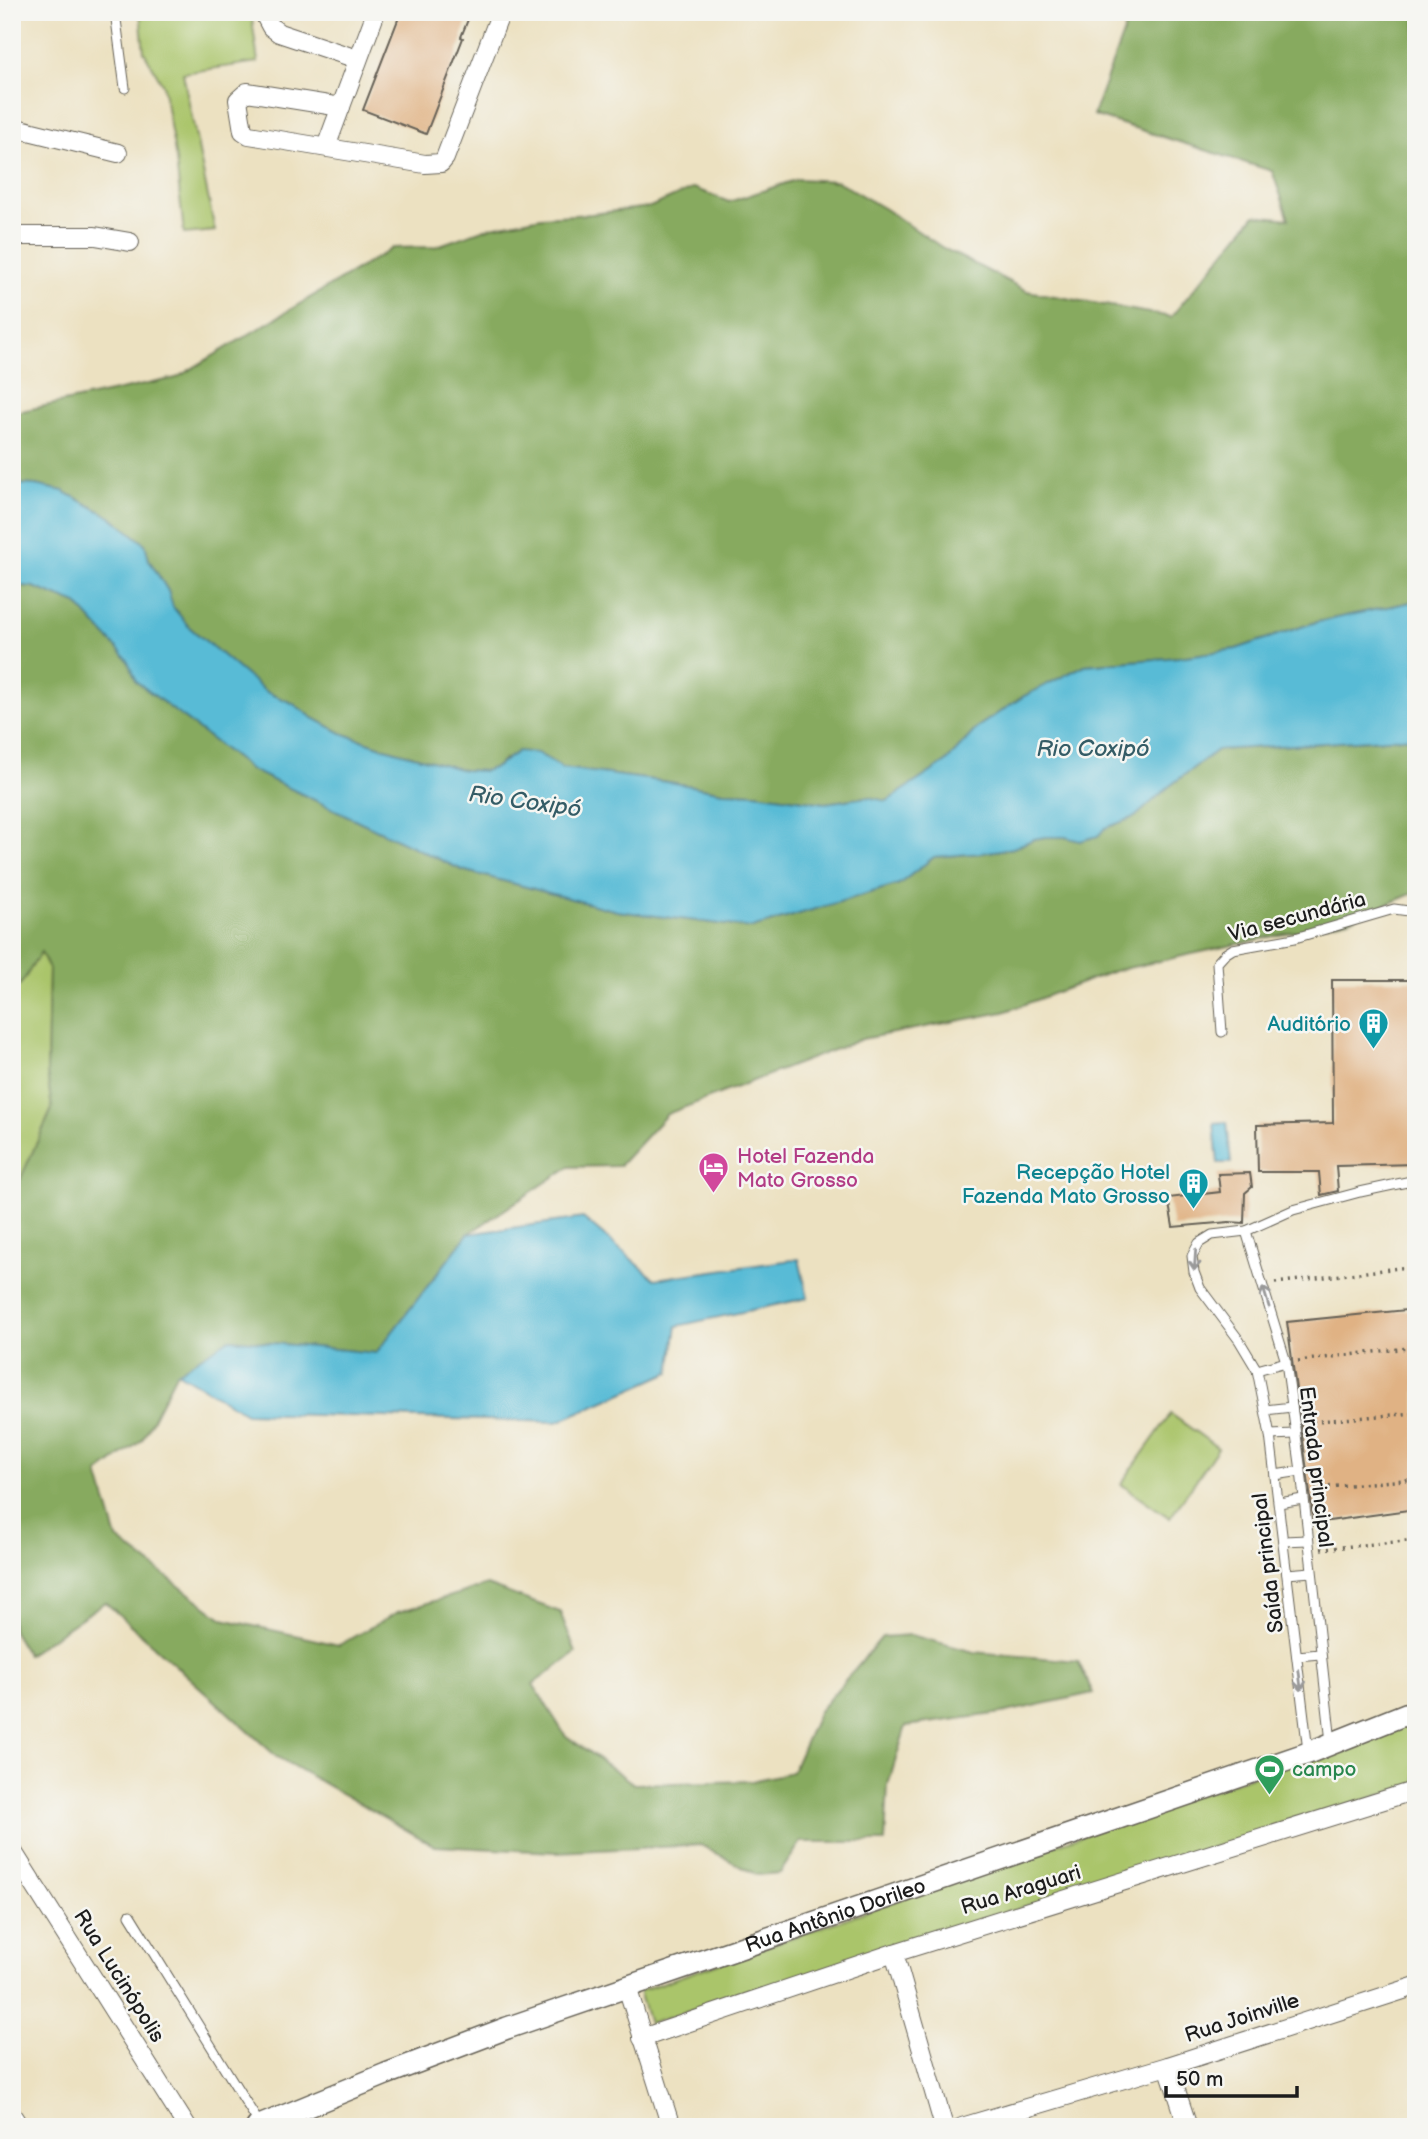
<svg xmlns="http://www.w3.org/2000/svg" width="1428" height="2139" font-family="'Balsamiq Sans',sans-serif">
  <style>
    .green { fill: #aac56b; stroke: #637044; stroke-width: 2 }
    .forest { fill: #87aa5f; stroke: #52633e; stroke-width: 2 }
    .water { fill: #58bbd6; stroke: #3a6c79; stroke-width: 2 }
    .building { fill: #e0b284 }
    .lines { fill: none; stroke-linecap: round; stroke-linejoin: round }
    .service-casing { stroke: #656156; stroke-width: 11 }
    .minor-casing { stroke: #656156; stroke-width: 20 }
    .tertiary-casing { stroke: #656156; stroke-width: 24 }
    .path { stroke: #656156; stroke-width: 3.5; stroke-dasharray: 2 5; stroke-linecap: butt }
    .service { stroke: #fff; stroke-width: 9 }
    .minor { stroke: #fff; stroke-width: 18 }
    .tertiary { stroke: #fff; stroke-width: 21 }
    .oneway { stroke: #999 }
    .labels { text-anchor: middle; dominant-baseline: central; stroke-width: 5; stroke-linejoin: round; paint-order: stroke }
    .street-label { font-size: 21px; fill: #1c1c1c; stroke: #f6f6f2 }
    .culture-label { font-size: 21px; fill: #0d838f; stroke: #f6f6f2; text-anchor: end }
    .hotel-label { font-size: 21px; fill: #b23c85; stroke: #f6f6f2; text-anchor: start }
    .leisure-label { font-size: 21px; fill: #27864d; stroke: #f6f6f2; text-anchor: start }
    .water-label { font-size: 23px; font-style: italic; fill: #345c66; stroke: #f6f6f2 }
  </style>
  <rect width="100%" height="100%" fill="#f6f6f2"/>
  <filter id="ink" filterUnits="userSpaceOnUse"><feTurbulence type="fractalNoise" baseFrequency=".0143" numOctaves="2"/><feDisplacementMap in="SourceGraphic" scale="14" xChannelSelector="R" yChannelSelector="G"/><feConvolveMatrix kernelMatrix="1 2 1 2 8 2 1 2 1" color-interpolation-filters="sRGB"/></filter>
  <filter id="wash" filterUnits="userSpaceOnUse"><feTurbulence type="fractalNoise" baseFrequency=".00686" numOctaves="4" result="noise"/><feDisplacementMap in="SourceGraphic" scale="28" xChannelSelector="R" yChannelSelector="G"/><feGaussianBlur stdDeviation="1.57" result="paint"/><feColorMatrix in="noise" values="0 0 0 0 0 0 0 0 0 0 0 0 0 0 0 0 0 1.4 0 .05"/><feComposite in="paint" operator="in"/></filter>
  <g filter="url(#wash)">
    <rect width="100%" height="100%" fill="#ece1c1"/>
    <g class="green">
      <polygon points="140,12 251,12 258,62 183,73 215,231 184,234 176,160 163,85 144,52"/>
      <polygon points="41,951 49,969 47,1072 52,1109 15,1192 12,1192 12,993 23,981"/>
      <polygon points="1171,1414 1218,1448 1170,1518 1121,1484"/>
      <polygon points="1416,1718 1416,1784 649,2024 639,1991"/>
    </g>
    <g class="forest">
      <polygon points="1131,12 1416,12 1416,601 1313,623 1236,649 1179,657 1085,665 1024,696 979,726 946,762 887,801 867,797 825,803 755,793 724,792 675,783 563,768 537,753 505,759 496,767 484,771 463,770 385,748 341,733 313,718 292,703 266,692 189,627 173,607 168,591 149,560 145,544 111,517 63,491 35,485 12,484 12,413 176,378 393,248 434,247 491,227 541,217 591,214 650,207 694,188 729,202 798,179 837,181 885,209 943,248 1027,291 1171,317 1255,215 1289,219 1272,171 1093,115"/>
      <polygon points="12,585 34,587 77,604 127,659 137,682 251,770 462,870 617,911 752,928 899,884 934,857 982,853 1013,848 1034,839 1045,837 1065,837 1080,841 1105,828 1135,817 1167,788 1217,750 1416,737 1416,892 1349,920 1114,971 1004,1012 862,1039 667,1114 619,1166 569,1167 468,1234 376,1353 230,1339 177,1372 142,1440 98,1473 117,1539 223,1619 339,1645 398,1612 487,1585 560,1612 576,1653 533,1684 565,1735 634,1784 752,1781 792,1772 819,1711 882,1637 911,1635 974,1652 1078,1661 1093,1693 1002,1713 906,1726 888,1785 885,1842 801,1842 780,1873 757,1875 701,1845 556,1852 435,1846 277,1757 105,1602 27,1655 12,1630 12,1192 15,1191 52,1109 47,1072 49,969 41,952 23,981 12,993"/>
    </g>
    <g class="water">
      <polygon points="12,484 35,485 63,491 111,517 145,544 149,560 168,591 173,607 189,627 266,692 292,703 313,718 341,733 385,748 463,770 484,771 496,767 518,751 537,753 563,768 675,783 723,792 755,793 825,803 867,797 887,801 946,762 979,726 1024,696 1085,665 1179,657 1236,649 1313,623 1416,601 1416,737 1217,750 1167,788 1135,817 1105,828 1098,836 1080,841 1065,837 1045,837 1034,839 1013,848 982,853 934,857 899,884 752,928 617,911 462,870 251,770 137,682 127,659 77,604 34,587 12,585"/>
      <polygon points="1227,1122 1231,1163 1218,1163 1214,1123"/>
      <polygon points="583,1218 655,1279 799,1259 808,1298 677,1326 670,1372 557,1422 246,1413 177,1372 230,1339 376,1353 468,1234"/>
    </g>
    <g id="blocks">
      <g class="building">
        <polygon points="401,12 471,12 461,37 463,38 426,134 363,110"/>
        <polygon points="1332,980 1416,980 1416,1164 1336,1166 1338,1191 1321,1195 1319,1172 1258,1172 1257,1125 1333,1123"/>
        <polygon points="1250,1173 1252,1187 1245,1193 1244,1223 1229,1222 1173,1227 1168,1198 1220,1192 1218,1174"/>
        <polygon points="1416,1309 1416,1509 1314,1523 1287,1322"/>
      </g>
    </g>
  </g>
  <g filter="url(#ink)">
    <use href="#blocks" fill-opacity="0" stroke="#656156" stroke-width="2"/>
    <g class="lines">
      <defs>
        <g id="service">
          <polyline points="115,12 125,88"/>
          <polyline points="1222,1032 1217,963 1225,954 1233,949 1295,938 1394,909 1416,912"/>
          <polyline points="1246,1231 1286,1362 1301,1471 1331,1742"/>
          <polyline points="1257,1370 1286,1362"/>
          <polyline points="1265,1410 1292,1407"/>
          <polyline points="1270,1435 1295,1434"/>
          <polyline points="1275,1475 1301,1471"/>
          <polyline points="1279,1503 1303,1499"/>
          <polyline points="1283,1541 1308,1540"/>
          <polyline points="1287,1574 1311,1572"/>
          <polyline points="1297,1656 1320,1654"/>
          <polyline points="1308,1751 1270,1435 1257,1370 1239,1340 1200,1288 1194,1272 1192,1256 1199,1243 1212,1235 1246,1231 1293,1210 1360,1192 1416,1180"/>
          <polyline points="130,1915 260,2125"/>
          <polyline points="12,2107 23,2124"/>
        </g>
        <g id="minor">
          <polyline points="263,12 271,27 279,33 357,59"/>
          <polyline points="341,107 247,92 238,100 243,131 249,135 425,164 441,163 445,158 501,12"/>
          <polyline points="12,127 118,153"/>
          <polyline points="326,147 376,12"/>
          <polyline points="12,236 95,236 130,242"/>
          <polyline points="12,1850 187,2127"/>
          <polyline points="894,1953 944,2127"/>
          <polyline points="627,1987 671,2127"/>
          <polyline points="642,2038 894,1953 1416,1790"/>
          <polyline points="1168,2066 1188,2127"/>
          <polyline points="962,2127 1168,2066 1416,1986"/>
        </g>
        <g id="tertiary">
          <path id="s1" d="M257 2127 386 2074 507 2028 1308 1753 1416 1710"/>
        </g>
      </defs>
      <use href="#service" class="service-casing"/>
      <use href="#minor" class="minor-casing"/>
      <use href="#tertiary" class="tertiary-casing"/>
      <g class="path">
        <polyline points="1275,1283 1416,1266"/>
        <polyline points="1298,1361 1416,1347"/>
        <polyline points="1306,1422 1416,1413"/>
        <polyline points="1315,1488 1416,1479"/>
        <polyline points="1321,1549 1416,1540"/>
      </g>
      <use href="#service" class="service"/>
      <use href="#minor" class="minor"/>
      <use href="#tertiary" class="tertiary"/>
    </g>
    <defs><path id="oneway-shaft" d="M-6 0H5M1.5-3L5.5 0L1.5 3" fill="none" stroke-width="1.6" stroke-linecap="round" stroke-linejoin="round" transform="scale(1.75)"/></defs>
    <g class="oneway">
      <use href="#oneway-shaft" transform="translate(1195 1260) rotate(94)"/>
      <use href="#oneway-shaft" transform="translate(1266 1297) rotate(-107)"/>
      <use href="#oneway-shaft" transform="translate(1300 1680) rotate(83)"/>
    </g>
  </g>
  <defs>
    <symbol id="building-pin" viewBox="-11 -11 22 30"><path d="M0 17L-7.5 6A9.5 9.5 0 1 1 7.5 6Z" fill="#0f9aa8" stroke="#f6f6f2"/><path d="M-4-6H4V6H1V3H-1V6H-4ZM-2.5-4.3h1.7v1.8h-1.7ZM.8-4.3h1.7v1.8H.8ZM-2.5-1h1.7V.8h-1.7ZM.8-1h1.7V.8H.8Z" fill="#fff"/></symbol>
    <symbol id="hotel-pin" viewBox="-11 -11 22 30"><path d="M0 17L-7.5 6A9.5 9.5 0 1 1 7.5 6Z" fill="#d1479c" stroke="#f6f6f2"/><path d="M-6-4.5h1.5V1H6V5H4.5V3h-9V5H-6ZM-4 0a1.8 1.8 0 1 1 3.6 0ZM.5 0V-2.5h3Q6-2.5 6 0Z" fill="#fff"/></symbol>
    <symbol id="stadium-pin" viewBox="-11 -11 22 30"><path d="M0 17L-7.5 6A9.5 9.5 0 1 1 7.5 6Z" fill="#2e9e5b" stroke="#f6f6f2"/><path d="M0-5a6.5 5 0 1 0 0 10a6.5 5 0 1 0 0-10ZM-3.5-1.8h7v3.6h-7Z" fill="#fff"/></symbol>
  </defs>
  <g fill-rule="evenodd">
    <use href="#building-pin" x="1356" y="1006" width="35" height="47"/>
    <use href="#hotel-pin" x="696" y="1150" width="35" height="47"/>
    <use href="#building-pin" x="1176" y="1166" width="35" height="47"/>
    <use href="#stadium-pin" x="1252" y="1752" width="35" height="47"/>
  </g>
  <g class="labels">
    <g class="street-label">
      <text transform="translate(1297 917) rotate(-15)">Via secundária</text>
      <text transform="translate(1316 1467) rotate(83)">Entrada principal</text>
      <text transform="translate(1268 1563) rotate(-97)">Saída principal</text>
      <text transform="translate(1021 1890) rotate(-17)">Rua Araguari</text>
      <text stroke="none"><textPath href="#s1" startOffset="616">Rua Antônio Dorileo</textPath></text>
      <text transform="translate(119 1976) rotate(58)">Rua Lucinópolis</text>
      <text transform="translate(1242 2018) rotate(-18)">Rua Joinville</text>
    </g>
    <g class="culture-label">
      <text x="1351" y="1024">Auditório</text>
      <text x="1170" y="1172">Recepção Hotel<tspan x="1170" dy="24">Fazenda Mato Grosso</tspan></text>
    </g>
    <g class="hotel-label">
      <text x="737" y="1156">Hotel Fazenda<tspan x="737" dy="24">Mato Grosso</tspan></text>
    </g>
    <g class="leisure-label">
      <text x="1292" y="1769">campo</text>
    </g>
    <g class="water-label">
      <text x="1093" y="749">Rio Coxipó</text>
      <text transform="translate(525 802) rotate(8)">Rio Coxipó</text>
    </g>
  </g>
  <rect width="1428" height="2139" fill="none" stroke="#f6f6f2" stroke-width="42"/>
  <path d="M1166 2086v10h131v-10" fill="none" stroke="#1c1c1c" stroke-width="3.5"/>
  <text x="1176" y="2086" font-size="21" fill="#1c1c1c" stroke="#f6f6f2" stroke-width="5" paint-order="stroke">50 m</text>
</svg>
